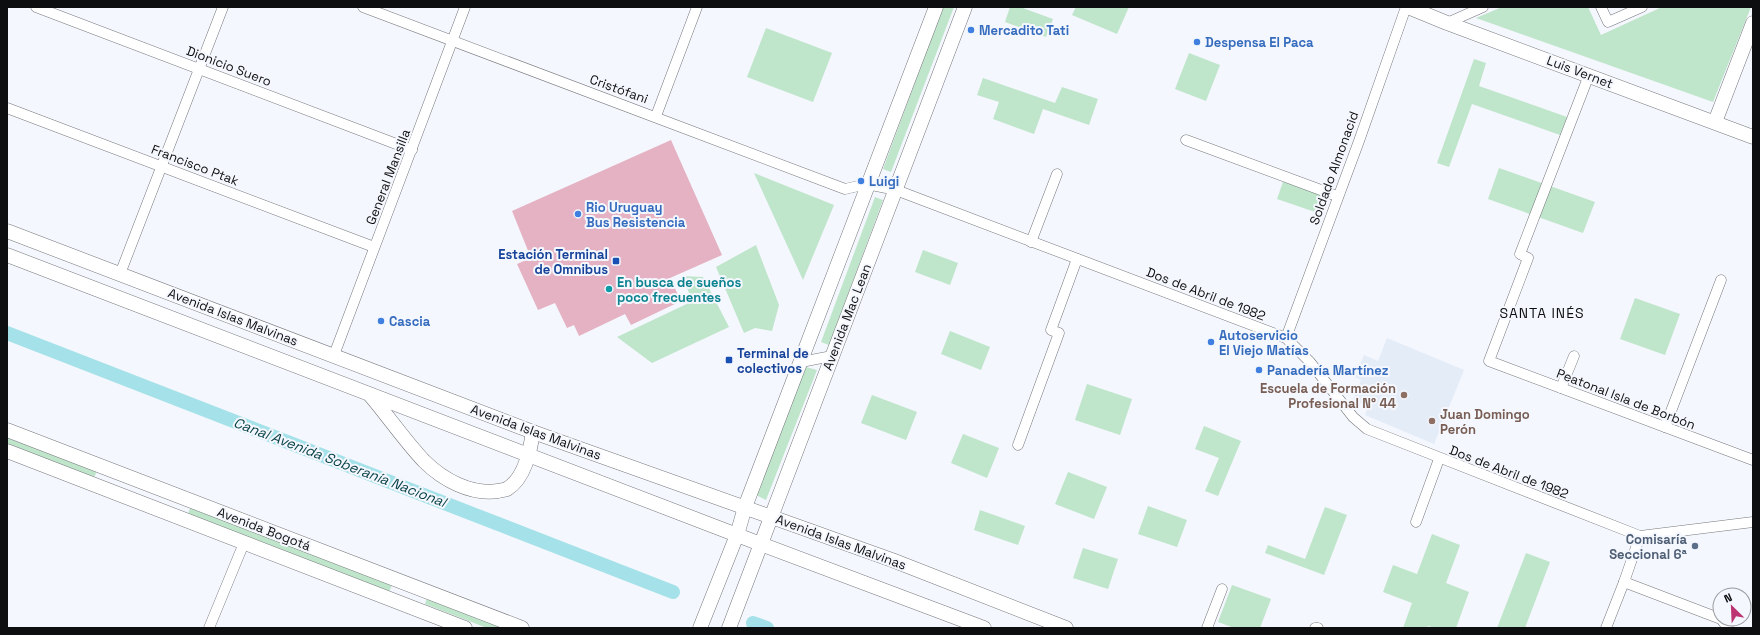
<svg xmlns="http://www.w3.org/2000/svg" width="1760" height="635" font-family="'Space Grotesk',sans-serif">
  <style>
    .built { fill: #e4ecf8 }
    .green { fill: #bfe5cb }
    .lines { fill: none; stroke-linecap: round; stroke-linejoin: round }
    .canal { stroke: #a4e1e9; stroke-width: 14 }
    .building { fill: #e5b2c3 }
    .street-casing { stroke: #76787d; stroke-width: 11 }
    .secondary-casing { stroke: #76787d; stroke-width: 15 }
    .street { stroke: #fff; stroke-width: 10 }
    .secondary { stroke: #fff; stroke-width: 14 }
    .shop-dot { fill: #3f7fe0; stroke: #f4f7fd; stroke-width: 1.5 }
    .transit-dot { fill: #1a4fb4; stroke: #f4f7fd; stroke-width: 1.5 }
    .culture-dot { fill: #0f9aa8; stroke: #f4f7fd; stroke-width: 1.5 }
    .education-dot { fill: #8d6e63; stroke: #f4f7fd; stroke-width: 1.5 }
    .service-dot { fill: #5c6f8a; stroke: #f4f7fd; stroke-width: 1.5 }
    .labels { text-anchor: middle; dominant-baseline: central; stroke-width: 4; stroke-linejoin: round; paint-order: stroke }
    .shop-label { font-size: 13px; font-weight: bold; fill: #366cbe; stroke: #f4f7fd; text-anchor: start }
    .street-label { font-size: 13px; fill: #0d0e0f; stroke: #f4f7fd }
    .transit-label { font-size: 13px; font-weight: bold; fill: #164399; stroke: #f4f7fd; text-anchor: end }
    .culture-label { font-size: 13px; font-weight: bold; fill: #0d838f; stroke: #f4f7fd; text-anchor: start }
    .education-label { font-size: 13px; font-weight: bold; fill: #785e54; stroke: #f4f7fd; text-anchor: end }
    .service-label { font-size: 13px; font-weight: bold; fill: #4e5e75; stroke: #f4f7fd; text-anchor: end }
    .neighbourhood-label { font-size: 14px; letter-spacing: 1px; fill: #0d0e0f; stroke: #f4f7fd }
    .water-label { font-size: 14px; font-style: italic; fill: #043f45; stroke: #f4f7fd }
  </style>
  <rect width="100%" height="100%" fill="#f4f7fd"/>
  <polygon class="built" points="1387,338 1464,370 1434,444 1365,415 1368,406 1353,400 1361,380 1355,377 1364,355 1378,361"/>
  <g class="green">
    <polygon points="943,7 954,7 891,172 883,169"/>
    <polygon points="1010,7 1020,7 1053,19 1046,37 1005,22"/>
    <polygon points="1076,7 1129,7 1117,34 1072,15"/>
    <polygon points="1502,7 1588,7 1601,35 1662,7 1751,7 1713,102 1476,18"/>
    <polygon points="766,28 832,53 813,102 747,77"/>
    <polygon points="1189,53 1220,65 1206,101 1175,89"/>
    <polygon points="1474,59 1486,63 1479,86 1567,117 1560,135 1472,104 1449,167 1437,163"/>
    <polygon points="983,78 1055,103 1062,87 1098,99 1089,125 1043,109 1034,134 993,119 999,102 977,95"/>
    <polygon points="1499,168 1595,202 1583,233 1488,199"/>
    <polygon points="754,173 834,205 803,280"/>
    <polygon points="1284,179 1322,192 1315,212 1277,199"/>
    <polygon points="875,197 883,200 829,345 821,342"/>
    <polygon points="756,245 779,305 772,331 755,328 744,333 716,267"/>
    <polygon points="923,250 958,263 950,285 915,272"/>
    <polygon points="681,276 703,277 729,327 652,363 617,337 693,301"/>
    <polygon points="1635,298 1680,314 1665,355 1620,339"/>
    <polygon points="950,331 990,347 981,370 941,354"/>
    <polygon points="806,367 817,370 766,500 756,495"/>
    <polygon points="1087,384 1132,399 1120,435 1075,420"/>
    <polygon points="872,395 917,412 906,440 861,423"/>
    <polygon points="1204,426 1241,441 1218,496 1205,491 1219,458 1195,449"/>
    <polygon points="7,434 98,468 94,478 7,445"/>
    <polygon points="963,434 999,448 987,478 951,463"/>
    <polygon points="1068,472 1107,487 1094,519 1055,504"/>
    <polygon points="1148,506 1187,520 1177,547 1138,534"/>
    <polygon points="1325,507 1347,515 1324,575 1265,553 1268,545 1305,559"/>
    <polygon points="190,508 393,583 389,592 187,517"/>
    <polygon points="980,510 1025,526 1018,545 974,530"/>
    <polygon points="1432,534 1460,545 1446,583 1469,592 1456,628 1435,628 1428,626 1427,628 1403,628 1412,603 1383,592 1393,565 1417,574"/>
    <polygon points="1083,548 1118,559 1108,589 1073,578"/>
    <polygon points="1526,553 1550,562 1525,628 1497,628"/>
    <polygon points="1232,585 1271,599 1260,628 1234,628 1218,622"/>
    <polygon points="428,595 512,628 487,628 425,604"/>
  </g>
  <g class="lines">
    <g class="canal">
      <polyline points="7,333 673,592"/>
      <polyline points="753,623 767,628"/>
    </g>
  </g>
  <polygon class="building" points="671,140 722,255 670,278 681,301 631,325 625,314 579,336 574,325 567,328 555,303 538,310 517,264 531,258 512,211"/>
  <g class="lines">
    <defs>
      <g id="street">
        <polyline points="36,7 412,150"/>
        <polyline points="363,7 845,189 867,184 896,190 1286,338 1310,362 1353,417 1367,429 1640,536 1753,522"/>
        <polyline points="1601,7 1608,22 1642,7"/>
        <polyline points="1447,23 1483,7"/>
        <polyline points="1589,75 1520,254 1528,258 1489,361 1753,460"/>
        <polyline points="7,108 374,247"/>
        <polyline points="656,116 697,7"/>
        <polyline points="1186,140 1337,196"/>
        <polyline points="1031,242 1057,174"/>
        <polyline points="120,274 223,7"/>
        <polyline points="1286,338 1359,141 1406,7"/>
        <polyline points="334,355 465,7"/>
        <polyline points="801,362 832,356"/>
        <polyline points="1561,388 1574,356"/>
        <polyline points="1665,427 1721,280"/>
        <polyline points="1018,445 1059,333 1051,330 1077,259"/>
        <polyline points="1416,522 1439,459"/>
        <polyline points="1624,582 1721,619 1728,628"/>
        <polyline points="209,628 244,543"/>
        <polyline points="1207,628 1222,589"/>
        <polyline points="1315,628 1318,628"/>
        <polyline points="1606,628 1624,582 1640,536"/>
      </g>
      <g id="secondary">
        <polyline points="1408,7 1447,23 1753,137"/>
        <polyline points="1715,122 1753,23"/>
        <polyline points="7,231 533,432 892,560 1066,628"/>
        <polyline points="7,255 737,535 984,628"/>
        <path d="M370 395C388 416 405 441 424 461 443 480 471 495 498 491 501 490 505 490 507 489 525 478 530 451 533 432"/>
        <polyline points="7,430 522,628"/>
        <polyline points="7,451 465,628"/>
        <polyline points="700,628 737,535 745,507 936,7"/>
        <polyline points="729,628 965,7"/>
      </g>
    </defs>
    <use href="#street" class="street-casing"/>
    <use href="#secondary" class="secondary-casing"/>
    <use href="#street" class="street"/>
    <use href="#secondary" class="secondary"/>
  </g>
  <g class="shop-dot">
    <circle cx="971" cy="30" r="4"/>
    <circle cx="1197" cy="42" r="4"/>
    <circle cx="861" cy="181" r="4"/>
    <circle cx="578" cy="214" r="4"/>
    <circle cx="381" cy="321" r="4"/>
    <circle cx="1211" cy="342" r="4"/>
    <circle cx="1259" cy="370" r="4"/>
  </g>
  <g class="transit-dot">
    <rect x="612" y="257" width="8" height="8" rx="2"/>
    <rect x="725" y="356" width="8" height="8" rx="2"/>
  </g>
  <circle class="culture-dot" cx="609" cy="289" r="4"/>
  <g class="education-dot">
    <circle cx="1404" cy="395" r="4"/>
    <circle cx="1432" cy="421" r="4"/>
  </g>
  <circle class="service-dot" cx="1695" cy="546" r="4"/>
  <g class="labels">
    <g class="shop-label">
      <text x="979" y="30">Mercadito Tati</text>
      <text x="1205" y="42">Despensa El Paca</text>
      <text x="869" y="181">Luigi</text>
      <text x="586" y="207">Rio Uruguay<tspan x="586" dy="15">Bus Resistencia</tspan></text>
      <text x="389" y="321">Cascia</text>
      <text x="1219" y="335">Autoservicio<tspan x="1219" dy="15">El Viejo Matías</tspan></text>
      <text x="1267" y="370">Panadería Martínez</text>
    </g>
    <g class="street-label">
      <text transform="translate(229 66) rotate(21)">Dionicio Suero</text>
      <text transform="translate(1580 72) rotate(21)">Luis Vernet</text>
      <text transform="translate(619 89) rotate(20)">Cristófani</text>
      <text transform="translate(195 165) rotate(21)">Francisco Ptak</text>
      <text transform="translate(1334 168) rotate(-70)">Soldado Almonacid</text>
      <text transform="translate(388 177) rotate(-69)">General Mansilla</text>
      <text transform="translate(1206 294) rotate(21)">Dos de Abril de 1982</text>
      <text transform="translate(233 317) rotate(21)">Avenida Islas Malvinas</text>
      <text transform="translate(847 317) rotate(-69)">Avenida Mac Lean</text>
      <text transform="translate(1626 399) rotate(21)">Peatonal Isla de Borbón</text>
      <text transform="translate(536 432) rotate(20)">Avenida Islas Malvinas</text>
      <text transform="translate(1509 472) rotate(21)">Dos de Abril de 1982</text>
      <text transform="translate(264 529) rotate(21)">Avenida Bogotá</text>
      <text transform="translate(841 542) rotate(20)">Avenida Islas Malvinas</text>
    </g>
    <g class="transit-label">
      <text x="608" y="254">Estación Terminal<tspan x="608" dy="15">de Omnibus</tspan></text>
      <text x="737" y="353" text-anchor="start">Terminal de<tspan x="737" dy="15">colectivos</tspan></text>
    </g>
    <g class="culture-label">
      <text x="617" y="282">En busca de sueños<tspan x="617" dy="15">poco frecuentes</tspan></text>
    </g>
    <g class="education-label">
      <text x="1396" y="388">Escuela de Formación<tspan x="1396" dy="15">Profesional N° 44</tspan></text>
      <text x="1440" y="414" text-anchor="start">Juan Domingo<tspan x="1440" dy="15">Perón</tspan></text>
    </g>
    <g class="service-label">
      <text x="1687" y="539">Comisaría<tspan x="1687" dy="15">Seccional 6ª</tspan></text>
    </g>
    <g class="neighbourhood-label">
      <text x="1542" y="313">SANTA INÉS</text>
    </g>
    <g class="water-label">
      <text transform="translate(340 462) rotate(21)">Canal Avenida Soberanía Nacional</text>
    </g>
  </g>
  <rect width="1760" height="635" fill="none" stroke="#0d0e0f" stroke-width="16"/>
  <g transform="translate(1732 607) rotate(336)"><circle r="19" fill="#f4f7fd" stroke="#989a9e"/>
  <path d="M0-3L7 15L0 10L-7 15Z" fill="#bd3472"/>
  <text y="-6" font-size="11" font-weight="bold" text-anchor="middle" fill="#0d0e0f">N</text>
  </g>
</svg>
